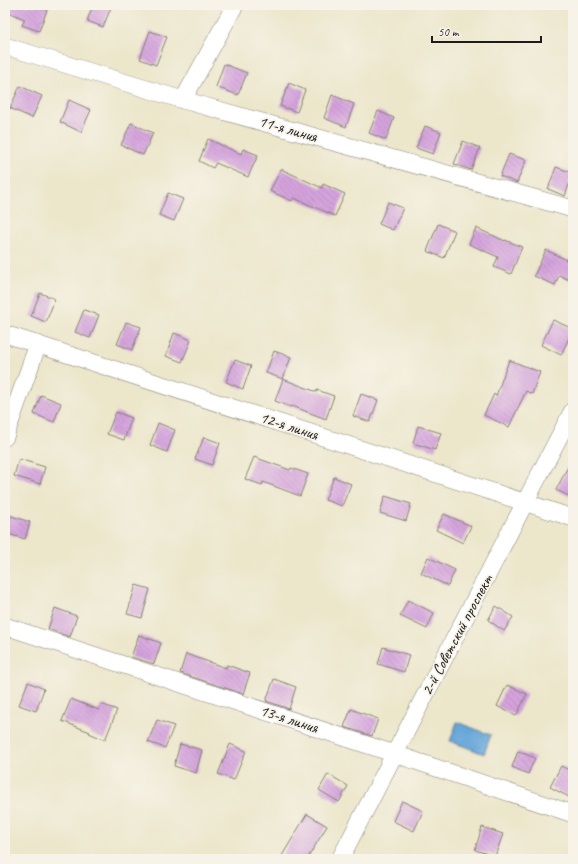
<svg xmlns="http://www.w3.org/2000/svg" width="578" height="864" font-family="Caveat,sans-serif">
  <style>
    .water { fill: #66a6d9; stroke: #41617a }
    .building { fill: url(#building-back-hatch) }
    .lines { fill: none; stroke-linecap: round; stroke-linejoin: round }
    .street-casing { stroke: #848174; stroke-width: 18 }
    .street { stroke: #fff; stroke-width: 17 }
    .labels { text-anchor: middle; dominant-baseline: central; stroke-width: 3.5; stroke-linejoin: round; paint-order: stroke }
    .street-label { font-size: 16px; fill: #1c1c1c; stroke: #f7f3e8 }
  </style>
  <defs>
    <pattern id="building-back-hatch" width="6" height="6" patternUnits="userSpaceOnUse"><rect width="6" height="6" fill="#d4a2dd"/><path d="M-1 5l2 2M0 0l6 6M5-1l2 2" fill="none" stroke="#b58bbd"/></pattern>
  </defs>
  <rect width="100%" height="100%" fill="#f7f3e8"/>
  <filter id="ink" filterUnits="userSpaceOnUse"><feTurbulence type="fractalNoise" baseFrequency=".025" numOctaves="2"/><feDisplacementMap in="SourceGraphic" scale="8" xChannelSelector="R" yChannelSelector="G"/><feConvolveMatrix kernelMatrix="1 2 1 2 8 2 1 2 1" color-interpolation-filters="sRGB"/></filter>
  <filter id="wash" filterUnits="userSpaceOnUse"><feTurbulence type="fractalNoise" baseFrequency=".012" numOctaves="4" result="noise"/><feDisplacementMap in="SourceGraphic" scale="16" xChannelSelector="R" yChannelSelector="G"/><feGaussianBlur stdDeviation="0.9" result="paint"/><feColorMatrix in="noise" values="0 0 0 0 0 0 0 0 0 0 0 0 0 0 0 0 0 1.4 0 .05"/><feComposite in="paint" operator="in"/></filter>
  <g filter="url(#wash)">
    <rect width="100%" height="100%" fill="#ece6cb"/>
    <polygon class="water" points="457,722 491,735 484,754 450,741"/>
    <g id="blocks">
      <g class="building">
        <polygon points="5,5 49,5 39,31 22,25 25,19 5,11"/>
        <polygon points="93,5 112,5 103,27 87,21"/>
        <polygon points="150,31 167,37 156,65 140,59"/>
        <polygon points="224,64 247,73 238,95 216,87"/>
        <polygon points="289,83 305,90 297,112 280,106"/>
        <polygon points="20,86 42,96 32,118 10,108"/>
        <polygon points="332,95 354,104 346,127 324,118"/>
        <polygon points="69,100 91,110 81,132 60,122"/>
        <polygon points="378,111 394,118 386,140 369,133"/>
        <polygon points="131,123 153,133 143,155 121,145"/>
        <polygon points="425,126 441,132 433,154 416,148"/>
        <polygon points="208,139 241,154 243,149 258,155 248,177 216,163 213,168 199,161"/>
        <polygon points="463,141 480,148 471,170 454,164"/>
        <polygon points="509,154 526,160 517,183 500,176"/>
        <polygon points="556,167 573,173 565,196 548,189"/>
        <polygon points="281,169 322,188 323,184 345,194 335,216 294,198 292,201 270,191"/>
        <polygon points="168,193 183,199 174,221 159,215"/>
        <polygon points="388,202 403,208 393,230 379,224"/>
        <polygon points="438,224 455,231 444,258 427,251"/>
        <polygon points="476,228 505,241 505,240 522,247 511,274 494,267 498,257 469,244"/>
        <polygon points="546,250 573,263 573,282 559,275 555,285 534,276"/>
        <polygon points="40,293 55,299 46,322 31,316"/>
        <polygon points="84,310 99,315 90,338 75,332"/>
        <polygon points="553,320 573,329 561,355 541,345"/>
        <polygon points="126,322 141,327 132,350 117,344"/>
        <polygon points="174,333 191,340 182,362 166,356"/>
        <polygon points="274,351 291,357 283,379 266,373"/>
        <polygon points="235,360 251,366 243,389 226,382"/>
        <polygon points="509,360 540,372 532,394 526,391 509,427 484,415 494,394 496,396"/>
        <polygon points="283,379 317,392 317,390 334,396 326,419 292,406 291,407 275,401"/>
        <polygon points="361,394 378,400 370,422 353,416"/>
        <polygon points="41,395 61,403 54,422 34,414"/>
        <polygon points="116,412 132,418 124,440 107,434"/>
        <polygon points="158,423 175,430 167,452 150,445"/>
        <polygon points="418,426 441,433 435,450 413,443"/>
        <polygon points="204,437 220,443 212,465 195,459"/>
        <polygon points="254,457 290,470 291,468 308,474 300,496 263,482 262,485 245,479"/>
        <polygon points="573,457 573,498 556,490"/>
        <polygon points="19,459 45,467 40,484 14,476"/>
        <polygon points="334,477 351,484 342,506 325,500"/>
        <polygon points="385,496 411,504 406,521 380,513"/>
        <polygon points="5,514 30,522 25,539 5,533"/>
        <polygon points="444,514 471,526 463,543 436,530"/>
        <polygon points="428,557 455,570 448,586 421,573"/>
        <polygon points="136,585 150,589 142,618 127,614"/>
        <polygon points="408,600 434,613 427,629 400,616"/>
        <polygon points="496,606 513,617 504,631 488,620"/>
        <polygon points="55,608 77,616 70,637 48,629"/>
        <polygon points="139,635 161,643 154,664 131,657"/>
        <polygon points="383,647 409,655 404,672 378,664"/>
        <polygon points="186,654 226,668 227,665 250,673 243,694 180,673"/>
        <polygon points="274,679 296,687 289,709 266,701"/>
        <polygon points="28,682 44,689 36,711 19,705"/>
        <polygon points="507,685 527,694 516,716 497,706"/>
        <polygon points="71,699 99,710 101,704 117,710 105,740 89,733 90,732 62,721"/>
        <polygon points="351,709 378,719 372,736 344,727"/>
        <polygon points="157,720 174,726 165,748 148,742"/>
        <polygon points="180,744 202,750 196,773 174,766"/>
        <polygon points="230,744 246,751 234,780 218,774"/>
        <polygon points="518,751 535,758 528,774 512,767"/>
        <polygon points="561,766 573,772 573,789 569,797 550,787"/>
        <polygon points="328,774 348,786 339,802 319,790"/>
        <polygon points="402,801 423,811 414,831 393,821"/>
        <polygon points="307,814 327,826 307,859 280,859"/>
        <polygon points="482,827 503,834 495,856 475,850"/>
      </g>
    </g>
  </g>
  <g filter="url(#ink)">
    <use href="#blocks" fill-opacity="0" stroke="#848174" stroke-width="1"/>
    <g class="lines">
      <defs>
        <g id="street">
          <polyline points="5,46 183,100 573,209"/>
          <polyline points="183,100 235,5"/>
          <polyline points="5,334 573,518"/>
          <polyline points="5,437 38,344"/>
          <polyline points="5,626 395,754 573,814"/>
          <polyline points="340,859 573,410"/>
        </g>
      </defs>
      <use href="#street" class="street-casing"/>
      <use href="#street" class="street"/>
    </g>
  </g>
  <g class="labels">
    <g class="street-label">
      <text transform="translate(288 129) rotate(16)">11-я линия</text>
      <text transform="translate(289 426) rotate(18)">12-я линия</text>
      <text transform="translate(457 635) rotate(-62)">2-й Советский проспект</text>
      <text transform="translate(289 719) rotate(18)">13-я линия</text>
    </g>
  </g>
  <rect width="578" height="864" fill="none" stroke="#f7f3e8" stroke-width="20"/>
  <path d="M432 36v6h109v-6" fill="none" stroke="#1c1c1c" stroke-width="2"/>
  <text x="438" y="36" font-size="12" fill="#1c1c1c" stroke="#f7f3e8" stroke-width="3" paint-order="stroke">50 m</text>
</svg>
